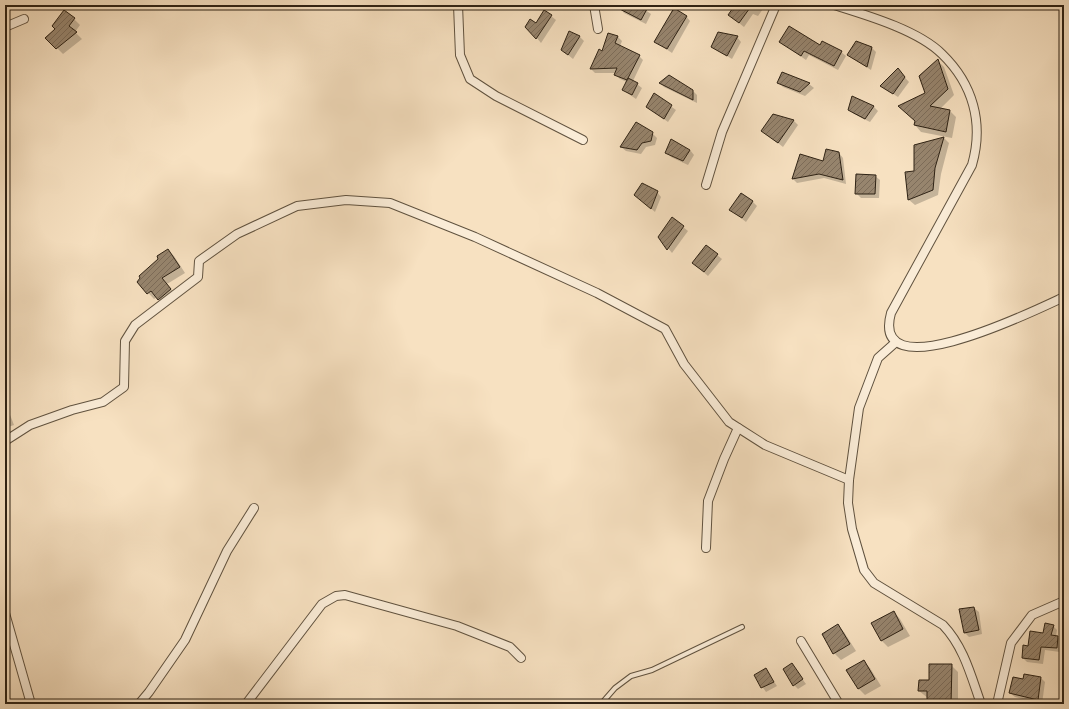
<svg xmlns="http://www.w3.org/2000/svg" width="1069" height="709" font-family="'IM FELL English',serif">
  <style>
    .shadow { fill: #0003 }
    .building { fill: url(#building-hatch); stroke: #2e2214 }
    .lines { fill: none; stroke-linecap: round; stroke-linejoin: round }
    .service-casing { stroke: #60523f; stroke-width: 6 }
    .minor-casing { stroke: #60523f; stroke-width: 10 }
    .service { stroke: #faecd7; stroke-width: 4 }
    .minor { stroke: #faecd7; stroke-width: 8 }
  </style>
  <defs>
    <pattern id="building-hatch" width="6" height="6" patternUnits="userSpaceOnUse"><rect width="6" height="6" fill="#97856e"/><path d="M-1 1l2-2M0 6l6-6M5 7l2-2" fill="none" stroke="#7c6c59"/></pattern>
  </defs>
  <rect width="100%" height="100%" fill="#f7e1c1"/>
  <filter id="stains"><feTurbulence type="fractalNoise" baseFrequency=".005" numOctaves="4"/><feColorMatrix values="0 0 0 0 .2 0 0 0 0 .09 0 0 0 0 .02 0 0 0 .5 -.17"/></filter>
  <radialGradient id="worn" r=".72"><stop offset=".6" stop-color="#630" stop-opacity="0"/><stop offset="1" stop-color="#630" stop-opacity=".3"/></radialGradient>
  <g class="shadow">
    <polygon points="622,5 638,5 651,14 646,24 624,13 620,8"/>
    <polygon points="736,5 765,5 765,6 758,16 753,14 744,27 729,15"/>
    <polygon points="551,16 556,20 541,43 527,26 537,24"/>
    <polygon points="686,16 690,21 672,53 656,42"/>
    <polygon points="74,19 80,25 75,32 82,39 63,54 47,38"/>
    <polygon points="570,33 580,37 584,41 573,59 562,50"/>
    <polygon points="618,37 622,41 620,46 639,56 643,60 633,81 642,88 636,99 623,90 627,82 620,79 615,74 616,73 595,73 591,69 599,50 603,52"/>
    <polygon points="737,37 741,42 732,59 712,47"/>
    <polygon points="780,42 821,46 841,52 846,56 838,70 809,55 806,60"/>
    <polygon points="872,48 876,52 871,70 848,55"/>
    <polygon points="938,61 944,67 954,95 940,109 950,111 956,117 952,138 921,132 915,125"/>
    <polygon points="898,70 909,82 898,97 881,86"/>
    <polygon points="782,73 809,84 814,88 805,96 783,87 778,82"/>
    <polygon points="660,83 693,91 697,95 697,103 664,87"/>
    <polygon points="655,95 676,110 668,122 647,107"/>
    <polygon points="874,107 878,111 870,122 854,114 849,110"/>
    <polygon points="774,115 794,121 798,125 783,147 763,131"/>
    <polygon points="652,133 657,138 655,145 646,147 641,154 626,151 621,147"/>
    <polygon points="944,138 949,143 941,174 938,195 915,205 909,200 906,173 915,172"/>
    <polygon points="690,150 694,155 688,165 671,157 666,152"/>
    <polygon points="839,153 843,158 846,184 824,178 797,183 793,179"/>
    <polygon points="875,176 880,180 879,198 861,198 856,193"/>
    <polygon points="657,192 661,197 655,212 640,199"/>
    <polygon points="753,202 757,206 746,222 731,210"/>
    <polygon points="683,227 688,231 672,253 659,237"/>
    <polygon points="706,246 722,259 708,276 693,263"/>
    <polygon points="168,250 174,256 185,273 167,284 176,295 164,305 157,297 154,299 138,282"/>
    <polygon points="5,402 14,425 5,428"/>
    <polygon points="974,608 979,612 982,634 969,637 964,632"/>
    <polygon points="894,612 900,619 910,636 888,647 882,641"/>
    <polygon points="838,626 844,632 856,651 841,660 834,653 823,634"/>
    <polygon points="1053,626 1057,630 1056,636 1062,641 1060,652 1045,650 1043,664 1027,662 1023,658 1043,634"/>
    <polygon points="863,661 870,668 881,686 865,695 858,688"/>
    <polygon points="792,665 806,684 798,689 794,685"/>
    <polygon points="951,665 958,672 958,704 928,704 928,698 919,691"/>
    <polygon points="766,670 777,686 766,692 755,676"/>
    <polygon points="1041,678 1045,682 1042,704 1015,697 1010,693"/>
  </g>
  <g class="building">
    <polygon points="612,5 640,5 647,9 641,20"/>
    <polygon points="735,5 752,5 739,23 728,15"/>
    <polygon points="674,8 687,16 667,49 654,42"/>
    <polygon points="64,10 75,18 69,26 77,32 56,49 45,38 55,29 52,26"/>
    <polygon points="544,10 552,15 536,39 525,27 530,19 536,23"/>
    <polygon points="789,26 820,45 822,41 842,51 834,66 804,51 801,56 779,42"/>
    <polygon points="569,31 580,36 568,55 561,50"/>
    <polygon points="718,32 738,36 727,56 711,47"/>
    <polygon points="608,33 618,36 615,43 640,55 627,80 614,75 617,68 590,69 599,49 602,51"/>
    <polygon points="856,41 872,47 867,67 847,55"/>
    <polygon points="938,59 948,89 930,106 950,110 946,132 914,125 915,121 898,106 925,93 919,76"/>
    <polygon points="898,68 905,77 893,94 880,86"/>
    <polygon points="782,72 810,83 800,92 777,83"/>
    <polygon points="669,75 693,90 693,100 659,83"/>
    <polygon points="628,78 638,83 632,95 622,90"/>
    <polygon points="654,93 672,105 664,119 646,107"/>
    <polygon points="852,96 874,106 865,119 848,110"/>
    <polygon points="773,114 794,120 778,143 761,131"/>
    <polygon points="636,122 653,132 651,141 642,143 637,150 620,147"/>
    <polygon points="944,137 935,168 933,190 908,200 905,172 914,171 914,145"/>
    <polygon points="671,139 690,150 683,161 665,153"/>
    <polygon points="826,149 839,152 843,180 819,174 792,179 800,154 823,161"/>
    <polygon points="856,174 876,175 875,194 855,194"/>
    <polygon points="642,183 658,191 651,209 634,195"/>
    <polygon points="741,193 753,201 742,218 729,210"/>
    <polygon points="672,217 684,226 667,250 658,237"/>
    <polygon points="706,245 718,254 704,272 692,263"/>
    <polygon points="168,249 180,267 162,278 171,289 158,300 151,291 147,294 137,282 140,278 139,276 158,259 157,256"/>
    <polygon points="974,607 979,630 964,633 959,609"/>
    <polygon points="894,611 903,629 881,641 871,623"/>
    <polygon points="1045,623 1054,625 1051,635 1058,636 1057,648 1041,647 1039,660 1022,658 1023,645 1028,646 1030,631 1043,633"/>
    <polygon points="838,624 850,644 833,654 822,634"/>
    <polygon points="864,660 875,679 858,689 846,670"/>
    <polygon points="792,663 803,679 793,686 783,669"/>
    <polygon points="929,664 952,664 951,704 927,704 927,691 918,691 919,680 929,680"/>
    <polygon points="766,668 774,682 761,688 754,675"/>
    <polygon points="1024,674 1041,677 1038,700 1009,693 1013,677 1023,679"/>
  </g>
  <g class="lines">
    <defs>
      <polyline id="service" points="601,704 615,688 631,676 652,670 742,627"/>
      <g id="minor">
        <polyline points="458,5 460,55 470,79 496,96 583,140"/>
        <polyline points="594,5 598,29"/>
        <path d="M834 5C866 15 918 30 942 54 973 84 984 123 972 165L891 313C869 393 1040 308 1064 297"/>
        <polyline points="5,27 24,19"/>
        <polyline points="706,185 722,132 776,5"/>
        <path d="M896 342 878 358 859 408 849 480 848 503 852 529 864 570 874 583 943 625C964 647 971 676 981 704"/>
        <polyline points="5,441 30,425 72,410 103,402 124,387 125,341 135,325 198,277 199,261 237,234 297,206 346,200 390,203 475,237 597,293 665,329 684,364 729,422 765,445 849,480"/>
        <polyline points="706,548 708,501 724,459 738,428"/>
        <polyline points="5,613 31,704"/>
        <polyline points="801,641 839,704"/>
        <polyline points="139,704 149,692 185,640 227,551 254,508"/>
        <polyline points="246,704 322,604 336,596 345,595 457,626 510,647 521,658"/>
        <polyline points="997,704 1011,643 1032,615 1064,601"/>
      </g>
    </defs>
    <use href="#service" class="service-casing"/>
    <use href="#minor" class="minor-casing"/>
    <use href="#service" class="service"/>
    <use href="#minor" class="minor"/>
  </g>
  <rect width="1069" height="709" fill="none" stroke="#f7e1c1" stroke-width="20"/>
  <rect x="6" y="6" width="1057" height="697" fill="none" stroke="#2e2214" stroke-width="2"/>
  <rect x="10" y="10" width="1049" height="689" fill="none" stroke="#2e2214"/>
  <rect width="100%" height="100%" filter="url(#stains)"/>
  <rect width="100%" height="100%" fill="url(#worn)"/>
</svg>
